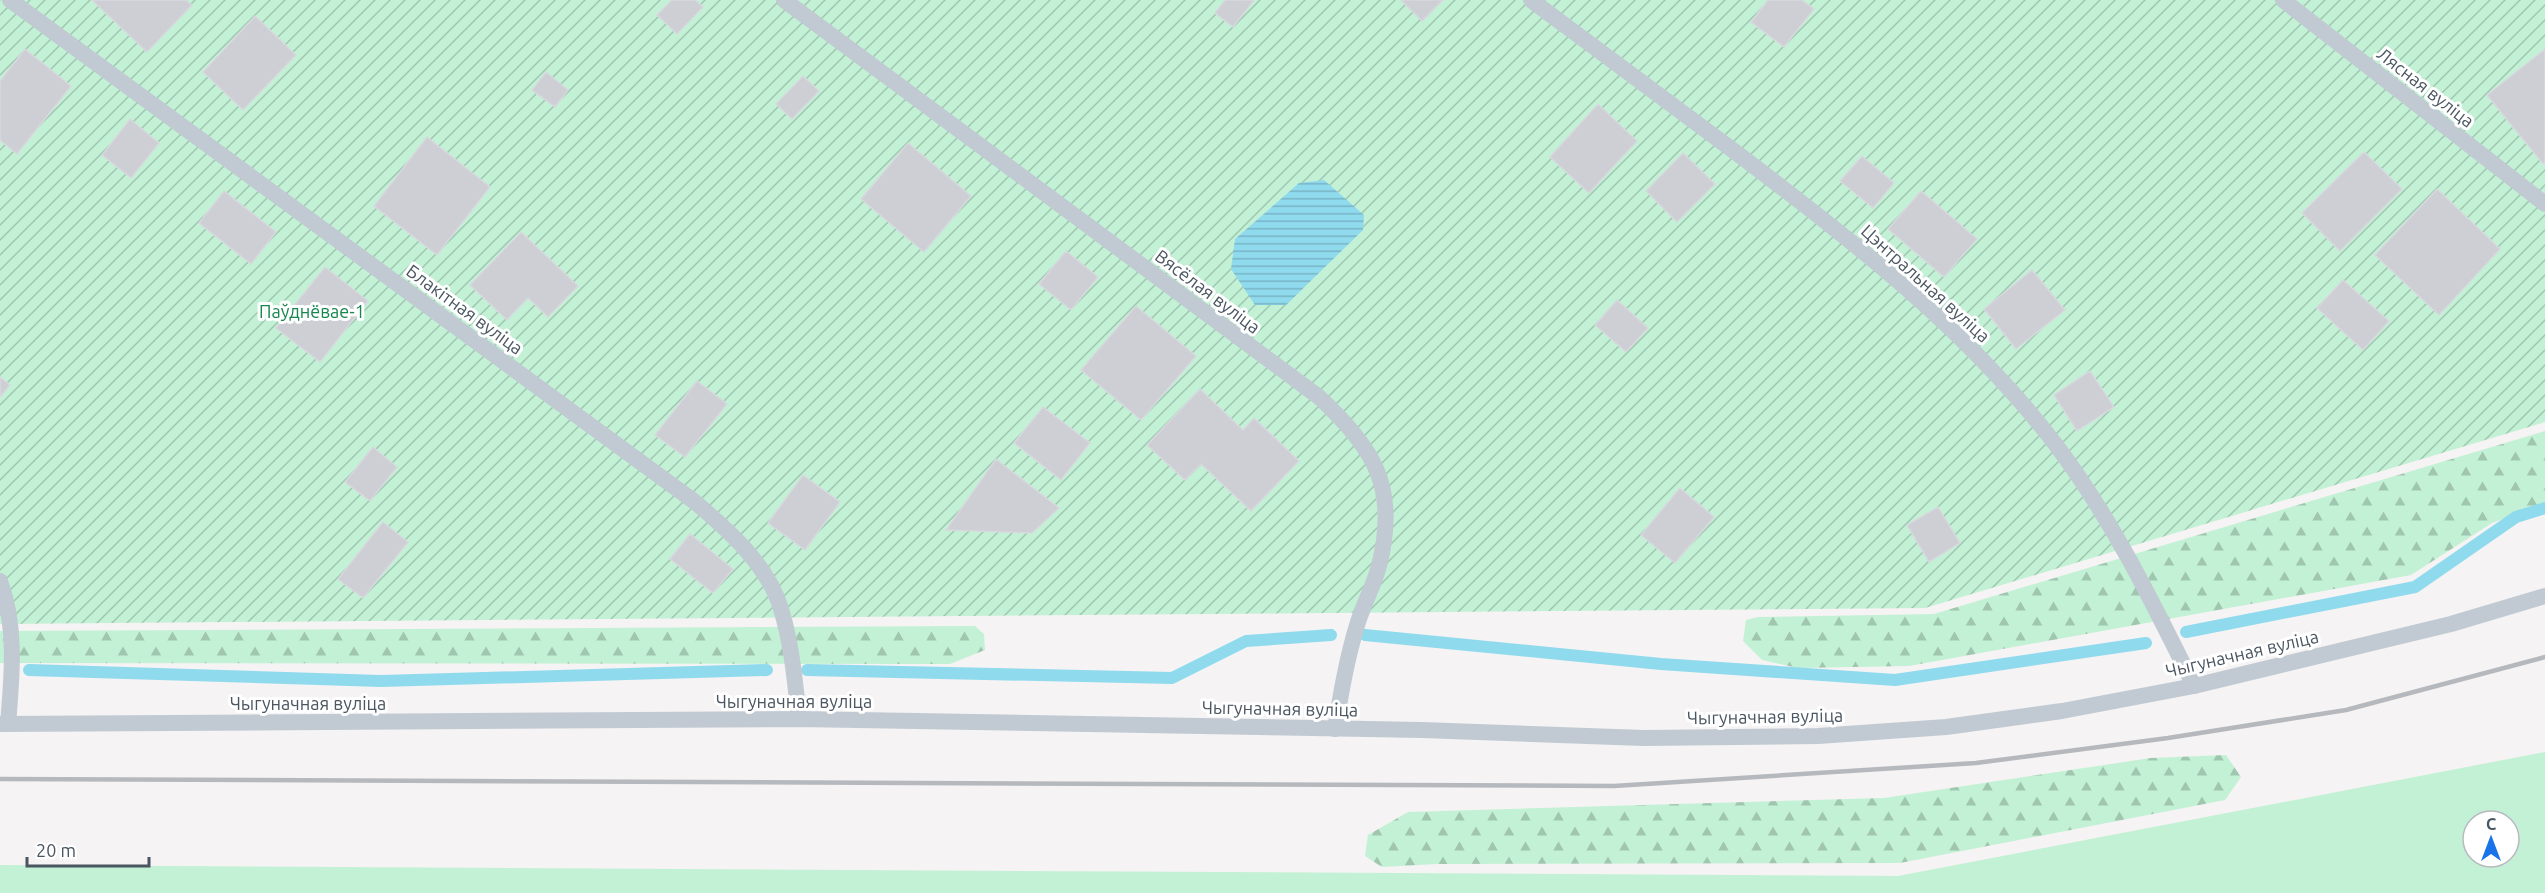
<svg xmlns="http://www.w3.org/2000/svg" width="2545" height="893" font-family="Ubuntu,sans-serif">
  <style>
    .green { fill: #c3f1d5; fill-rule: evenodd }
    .forest { fill: url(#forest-firs) }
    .garden { fill: url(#garden-furrows) }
    .water { fill: url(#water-rules) }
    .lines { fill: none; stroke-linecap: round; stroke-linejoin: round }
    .stream { stroke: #90daee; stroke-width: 12 }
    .building { fill: #cdcfd5; stroke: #d7d9de; stroke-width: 1.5 }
    .service { stroke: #c1cad2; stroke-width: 16 }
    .rail { stroke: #b5b8bd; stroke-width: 4.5 }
    .labels { text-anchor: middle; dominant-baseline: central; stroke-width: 6; stroke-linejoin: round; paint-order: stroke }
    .street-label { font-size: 18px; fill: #4a5661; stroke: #fff }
    .park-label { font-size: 18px; fill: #17864f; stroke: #fff }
  </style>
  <defs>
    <pattern id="forest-firs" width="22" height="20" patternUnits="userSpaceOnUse" patternTransform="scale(1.5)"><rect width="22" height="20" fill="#c3f1d5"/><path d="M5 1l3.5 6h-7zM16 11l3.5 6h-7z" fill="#a0c6b0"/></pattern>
    <pattern id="garden-furrows" width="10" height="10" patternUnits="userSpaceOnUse" patternTransform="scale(1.5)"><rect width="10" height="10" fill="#c3f1d5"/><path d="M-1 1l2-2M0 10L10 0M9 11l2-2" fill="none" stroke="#a0c6b0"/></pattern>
    <pattern id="water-rules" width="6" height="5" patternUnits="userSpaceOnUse" patternTransform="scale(1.5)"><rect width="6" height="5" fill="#90daee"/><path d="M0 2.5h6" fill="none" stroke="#78b4c4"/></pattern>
  </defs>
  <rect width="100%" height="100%" fill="#f5f3f3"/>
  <path class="green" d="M2545 752V893H0V865L1898 876ZM2473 821H2509V857H2473Z"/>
  <g class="forest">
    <polygon points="2545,431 2545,503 2492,523 2411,575 1909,666 1798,668 1762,660 1743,641 1746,620 1758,617 1934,614"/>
    <polygon points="975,626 984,634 985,650 950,664 0,663 0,631"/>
    <polygon points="2226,755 2241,777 2225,800 1900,863 1437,864 1382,867 1365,856 1368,835 1408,812 1884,798 2151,758"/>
  </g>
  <polygon class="garden" points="0,0 2545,0 2545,422 1925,608 0,624"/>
  <polygon class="water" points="1324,180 1364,215 1363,230 1286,305 1255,305 1231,269 1235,239 1299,183"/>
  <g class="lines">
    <g class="stream">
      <polyline points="2186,632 2415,587 2516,517 2545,508"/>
      <polyline points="1365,635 1661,664 1895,680 2146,643"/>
      <polyline points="29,670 381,681 767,670"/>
      <polyline points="807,670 1172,678 1246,641 1331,635"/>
    </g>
  </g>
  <g class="building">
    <polygon points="92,0 186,0 192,5 147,52"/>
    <polygon points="672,0 695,0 703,7 677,34 657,15"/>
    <polygon points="1225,0 1254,0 1233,27 1215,13"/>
    <polygon points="1401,0 1443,0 1422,21"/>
    <polygon points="1768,0 1802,0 1814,9 1784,47 1751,22"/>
    <polygon points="255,16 296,55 243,110 203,72"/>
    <polygon points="25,49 71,86 17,154 0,140 0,81"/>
    <polygon points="2545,49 2545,162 2543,164 2487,95"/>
    <polygon points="546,72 568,90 555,107 532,90"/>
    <polygon points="803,76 819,91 792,119 776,104"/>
    <polygon points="1598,104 1637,141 1589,193 1550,157"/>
    <polygon points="130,119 159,143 131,178 102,155"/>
    <polygon points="427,137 490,187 437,255 374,206"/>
    <polygon points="908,143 971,196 924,252 861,199"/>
    <polygon points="2364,152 2402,189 2340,251 2302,213"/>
    <polygon points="1683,153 1715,184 1677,222 1646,191"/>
    <polygon points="1862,156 1894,183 1873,208 1840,181"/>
    <polygon points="2437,189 2500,249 2439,315 2375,255"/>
    <polygon points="224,191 276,232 251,264 199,223"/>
    <polygon points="1921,191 1977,239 1944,277 1888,229"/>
    <polygon points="521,232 578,286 548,317 528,298 507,320 470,285"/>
    <polygon points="1066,251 1098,277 1071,310 1039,284"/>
    <polygon points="325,267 368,301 320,362 276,328"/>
    <polygon points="2032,270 2065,310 2016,349 1984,309"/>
    <polygon points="2343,280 2389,321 2363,350 2317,308"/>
    <polygon points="1617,300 1648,328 1626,352 1595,325"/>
    <polygon points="1136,306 1196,356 1141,420 1081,370"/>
    <polygon points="2090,371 2114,407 2077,431 2054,395"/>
    <polygon points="0,377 10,385 0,397"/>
    <polygon points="697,381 727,404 685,457 655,435"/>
    <polygon points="1200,389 1243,430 1254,418 1299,461 1251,511 1201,464 1185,480 1147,445"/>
    <polygon points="1043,407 1090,443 1061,480 1014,443"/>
    <polygon points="373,447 397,467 370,501 345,482"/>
    <polygon points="996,459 1059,508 1032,533 946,530"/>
    <polygon points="803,475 840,502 805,550 768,523"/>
    <polygon points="1680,488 1714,517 1675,563 1641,535"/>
    <polygon points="1938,507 1960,543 1929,562 1907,525"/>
    <polygon points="383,522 408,542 363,598 338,579"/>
    <polygon points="690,534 733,569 713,593 670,559"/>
  </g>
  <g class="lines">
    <g class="service">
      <path d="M10 0 695 502C729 531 768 565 781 609 792 645 795 682 799 719"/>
      <path d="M784 0 1319 397C1374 449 1399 487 1379 566 1374 585 1364 603 1358 622 1347 657 1341 693 1335 729"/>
      <path d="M1531 0C1600 51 1669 103 1738 154 1853 241 1968 330 2056 445 2112 519 2153 603 2194 686"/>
      <polyline points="2283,0 2545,204"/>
      <path d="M0 581C17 627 12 676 8 724"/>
      <polyline points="0,724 799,719 1422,730 1644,738 1818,736 1946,727 2062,711 2194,686 2451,624 2545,596"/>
    </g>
    <polyline class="rail" points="0,779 1614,786 1976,763 2168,738 2346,710 2545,657"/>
  </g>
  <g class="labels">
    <g class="street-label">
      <text transform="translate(2426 87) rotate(38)">Лясная вуліца</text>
      <text transform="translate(1926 283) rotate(42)">Цэнтральная вуліца</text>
      <text transform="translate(1208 291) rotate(37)">Вясёлая вуліца</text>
      <text transform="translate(465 309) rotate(36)">Блакітная вуліца</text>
      <text transform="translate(2242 653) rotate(-13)">Чыгуначная вуліца</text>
      <text x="794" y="701">Чыгуначная вуліца</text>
      <text x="308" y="703">Чыгуначная вуліца</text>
      <text transform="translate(1280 708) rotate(1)">Чыгуначная вуліца</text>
      <text transform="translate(1765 716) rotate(-1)">Чыгуначная вуліца</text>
    </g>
    <g class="park-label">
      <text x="312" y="311">Паўднёвае-1</text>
    </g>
  </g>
  <g transform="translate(2491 839)"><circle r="28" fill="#ffffff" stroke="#b7bbc0" stroke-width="1.5"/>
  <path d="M0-4.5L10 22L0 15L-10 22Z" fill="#1a73e8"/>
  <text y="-9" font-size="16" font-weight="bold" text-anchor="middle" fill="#4a5661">С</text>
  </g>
  <path d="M27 857v9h122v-9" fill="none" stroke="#4a5661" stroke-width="3"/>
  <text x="36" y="857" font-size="18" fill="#4a5661" stroke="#ffffff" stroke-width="4.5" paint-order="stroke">20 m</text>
</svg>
